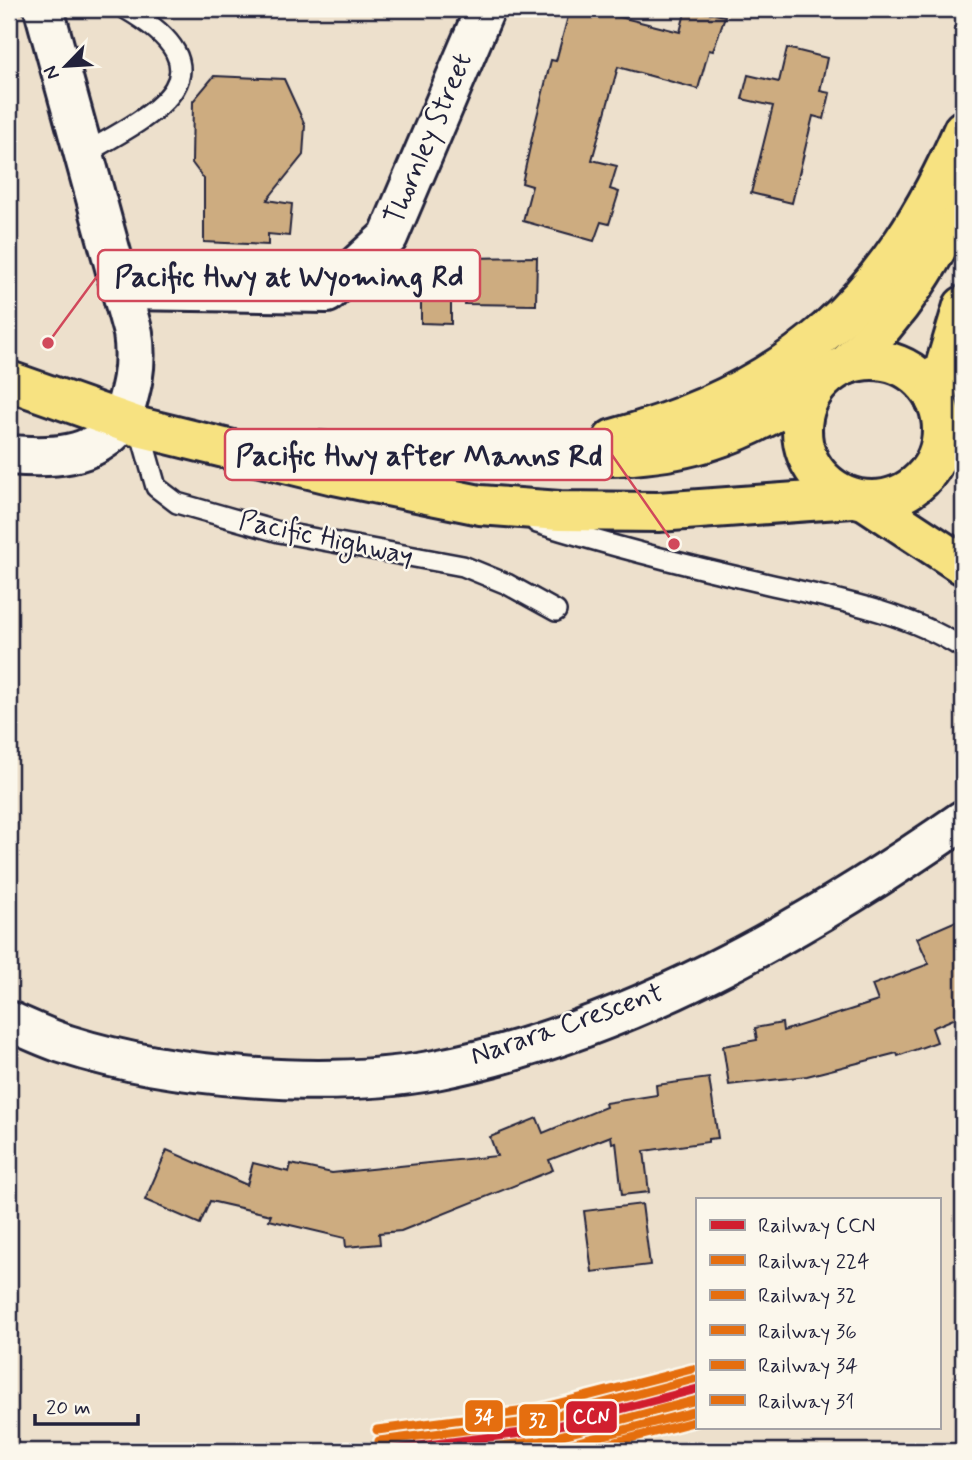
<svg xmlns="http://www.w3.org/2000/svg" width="972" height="1460" font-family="Mynerve,sans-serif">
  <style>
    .building { fill: #cdac80; stroke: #22223b; stroke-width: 2 }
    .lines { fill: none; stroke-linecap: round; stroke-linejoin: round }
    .lane-casing { stroke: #22223b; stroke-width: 24 }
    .street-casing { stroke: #22223b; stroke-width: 44 }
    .secondary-casing { stroke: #22223b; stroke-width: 44 }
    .primary-casing { stroke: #22223b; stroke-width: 44 }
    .lane { stroke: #fbf7ec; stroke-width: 19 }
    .street { stroke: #fbf7ec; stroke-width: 38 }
    .secondary { stroke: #fbf7ec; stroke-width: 38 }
    .primary { stroke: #f7e281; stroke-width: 38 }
    .rail-1-casing { stroke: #fbf7ec; stroke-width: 14 }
    .rail-2-casing { stroke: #fbf7ec; stroke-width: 14 }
    .rail-3-casing { stroke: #fbf7ec; stroke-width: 14 }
    .rail-4-casing { stroke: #fbf7ec; stroke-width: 14 }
    .rail-5-casing { stroke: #fbf7ec; stroke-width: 14 }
    .rail-6-casing { stroke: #fbf7ec; stroke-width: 14 }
    .rail-1 { stroke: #d11f2f; stroke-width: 9 }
    .rail-2 { stroke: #e56e0f; stroke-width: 9 }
    .rail-3 { stroke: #e56e0f; stroke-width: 9 }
    .rail-4 { stroke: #e56e0f; stroke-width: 9 }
    .rail-5 { stroke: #e56e0f; stroke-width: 9 }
    .rail-6 { stroke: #e56e0f; stroke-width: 9 }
    .labels { text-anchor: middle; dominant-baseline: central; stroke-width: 5; stroke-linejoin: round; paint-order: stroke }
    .street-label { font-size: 28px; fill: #22223b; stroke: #fbf7ec }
    .leader { fill: none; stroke: #d1495b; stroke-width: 2.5 }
    .callout-dot { fill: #d1495b; stroke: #fbf7ec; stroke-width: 2.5 }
    .callout { fill: #fbf7ec; stroke: #d1495b; stroke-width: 2.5 }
    .callout-label { font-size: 30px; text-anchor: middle; font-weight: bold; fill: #22223b }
    .line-badge { stroke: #fbf7ec; stroke-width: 2.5 }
    .badge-label { font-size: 19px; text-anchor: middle; font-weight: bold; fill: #fff }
  </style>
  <rect width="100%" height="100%" fill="#ede0cc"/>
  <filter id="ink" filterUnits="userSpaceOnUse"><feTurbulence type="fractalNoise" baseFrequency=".0143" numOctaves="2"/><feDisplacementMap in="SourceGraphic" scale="14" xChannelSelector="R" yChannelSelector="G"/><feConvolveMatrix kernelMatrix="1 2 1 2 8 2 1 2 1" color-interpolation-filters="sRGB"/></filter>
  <g filter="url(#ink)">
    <g class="building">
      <polygon points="570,9 618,9 616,16 680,32 686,9 725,16 713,51 709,50 698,89 618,67 592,160 617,166 610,189 619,192 609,224 601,222 594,241 523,221 532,186 522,183 535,124 551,60 556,61"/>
      <polygon points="787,48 827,58 820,91 830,93 824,119 813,116 792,203 751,193 773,106 742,99 748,75 779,82"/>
      <polygon points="214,76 284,79 305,125 303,155 267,200 292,204 289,236 268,234 268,245 204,242 204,179 192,163 193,101"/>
      <polygon points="537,257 536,305 465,304 466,258"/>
      <polygon points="421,293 451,293 451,324 421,323"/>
      <polygon points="963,918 963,1015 932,1028 937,1042 898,1056 897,1053 807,1076 729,1085 723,1046 757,1040 755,1028 782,1023 783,1031 878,1001 872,985 929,964 917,938"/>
      <polygon points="709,1078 718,1138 708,1139 708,1142 644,1151 649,1192 622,1195 616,1142 612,1143 611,1136 549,1160 553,1170 401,1231 379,1233 380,1244 346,1247 345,1238 269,1220 271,1215 210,1201 200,1224 145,1200 167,1150 247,1185 253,1163 289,1172 291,1164 332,1173 497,1156 490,1137 537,1118 543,1133 606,1107 605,1103 657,1095 656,1085"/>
      <polygon points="642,1204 650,1265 592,1272 584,1211"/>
    </g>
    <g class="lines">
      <defs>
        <g id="lane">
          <path d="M85 153C155 114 236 73 126 9"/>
          <polyline points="139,427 156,487 177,503 279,532 463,566 507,584 556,611"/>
          <path d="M537 523C611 546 685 565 760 582 828 598 903 610 963 648"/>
        </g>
        <g id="street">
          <polyline points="122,290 327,293 388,237 485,9"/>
          <path d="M9 455C50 458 92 459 121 423"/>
          <path d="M9 1021C28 1029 48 1039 68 1045 171 1078 329 1090 435 1070 625 1033 806 929 963 820"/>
        </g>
        <path id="secondary" d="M44 9 133 333C138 367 131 391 121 423"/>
        <g id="primary">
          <circle cx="872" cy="430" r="70"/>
          <path d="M846 365C897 317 941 255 963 188"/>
          <polyline points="9,381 139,427 334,475 480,505 560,511 658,512 852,498"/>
          <polyline points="935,400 963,306"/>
          <path d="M613 439C792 391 890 298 963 130"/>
          <path d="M314 451C390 458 466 458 543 457 598 457 659 458 712 440 753 427 791 405 824 378"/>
          <polyline points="866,501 963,565"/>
        </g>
      </defs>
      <use href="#lane" class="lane-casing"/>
      <use href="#street" class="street-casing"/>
      <use href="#secondary" class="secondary-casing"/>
      <use href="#primary" class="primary-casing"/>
      <use href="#lane" class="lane"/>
      <use href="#street" class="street"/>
      <use href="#secondary" class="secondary"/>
      <use href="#primary" class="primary"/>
      <defs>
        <polyline id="rail-1" points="380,1451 537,1431 697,1389"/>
        <polyline id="rail-2" points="461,1451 540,1441 697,1400"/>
        <polyline id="rail-3" points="379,1441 535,1421 694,1379"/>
        <polyline id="rail-4" points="543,1451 697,1411"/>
        <polyline id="rail-5" points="377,1430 533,1410 692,1369"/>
        <polyline id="rail-6" points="581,1451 697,1421"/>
      </defs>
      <use href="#rail-1" class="rail-1-casing"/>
      <use href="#rail-2" class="rail-2-casing"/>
      <use href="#rail-3" class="rail-3-casing"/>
      <use href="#rail-4" class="rail-4-casing"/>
      <use href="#rail-5" class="rail-5-casing"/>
      <use href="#rail-6" class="rail-6-casing"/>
      <use href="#rail-1" class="rail-1"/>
      <use href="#rail-2" class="rail-2"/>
      <use href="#rail-3" class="rail-3"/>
      <use href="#rail-4" class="rail-4"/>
      <use href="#rail-5" class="rail-5"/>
      <use href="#rail-6" class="rail-6"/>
    </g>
  </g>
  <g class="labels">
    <g class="street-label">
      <text transform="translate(429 139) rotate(-67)">Thornley Street</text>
      <text transform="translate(326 539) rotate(12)">Pacific Highway</text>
      <text transform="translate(567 1025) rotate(-19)">Narara Crescent</text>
    </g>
  </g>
  <path class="leader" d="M48 343L98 275M674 544L612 455"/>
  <g class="callout-dot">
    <circle cx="48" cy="343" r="7"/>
    <circle cx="674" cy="544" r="7"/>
  </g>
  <g class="callout">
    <rect x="98" y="250" width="382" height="51" rx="7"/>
    <rect x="225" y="429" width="387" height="51" rx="7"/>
  </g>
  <g class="callout-label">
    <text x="289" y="286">Pacific Hwy at Wyoming Rd</text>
    <text x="419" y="465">Pacific Hwy after Manns Rd</text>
  </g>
  <g class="line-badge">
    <rect x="464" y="1399" width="40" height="34" rx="7" fill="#e56e0f"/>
    <rect x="565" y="1400" width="53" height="34" rx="7" fill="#d11f2f"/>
    <rect x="518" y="1403" width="41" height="34" rx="7" fill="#e56e0f"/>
  </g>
  <g class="badge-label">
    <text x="484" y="1423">34</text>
    <text x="591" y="1423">CCN</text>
    <text x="538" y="1427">32</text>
  </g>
  <rect width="972" height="1460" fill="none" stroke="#fbf7ec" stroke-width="35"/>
  <rect x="18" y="18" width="937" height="1425" fill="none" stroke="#22223b" stroke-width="2.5" filter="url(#ink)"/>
  <rect x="696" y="1198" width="245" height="231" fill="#fbf7ec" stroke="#a4a2a5" stroke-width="2"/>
  <rect x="710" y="1220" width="35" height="10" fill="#d11f2f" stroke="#a4a2a5" stroke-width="2"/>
  <text x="758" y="1232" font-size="21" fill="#22223b">Railway CCN</text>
  <rect x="710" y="1255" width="35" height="10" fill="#e56e0f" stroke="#a4a2a5" stroke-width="2"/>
  <text x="758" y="1268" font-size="21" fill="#22223b">Railway 224</text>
  <rect x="710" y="1290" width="35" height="10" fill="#e56e0f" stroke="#a4a2a5" stroke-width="2"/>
  <text x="758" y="1302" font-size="21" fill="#22223b">Railway 32</text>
  <rect x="710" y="1325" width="35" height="10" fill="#e56e0f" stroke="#a4a2a5" stroke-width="2"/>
  <text x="758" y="1338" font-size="21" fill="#22223b">Railway 36</text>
  <rect x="710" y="1360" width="35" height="10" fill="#e56e0f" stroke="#a4a2a5" stroke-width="2"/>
  <text x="758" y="1372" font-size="21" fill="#22223b">Railway 34</text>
  <rect x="710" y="1395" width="35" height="10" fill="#e56e0f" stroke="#a4a2a5" stroke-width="2"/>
  <text x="758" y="1408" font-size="21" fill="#22223b">Railway 31</text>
  <g transform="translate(66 66) rotate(245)" stroke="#fbf7ec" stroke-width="5" paint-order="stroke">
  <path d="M0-5L12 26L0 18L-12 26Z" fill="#22223b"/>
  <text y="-10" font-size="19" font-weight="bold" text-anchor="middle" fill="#22223b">N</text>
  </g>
  <path d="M35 1414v10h103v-10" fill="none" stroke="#22223b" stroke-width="3.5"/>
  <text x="46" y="1414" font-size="21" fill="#22223b" stroke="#fbf7ec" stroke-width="5" paint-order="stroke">20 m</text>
</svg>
